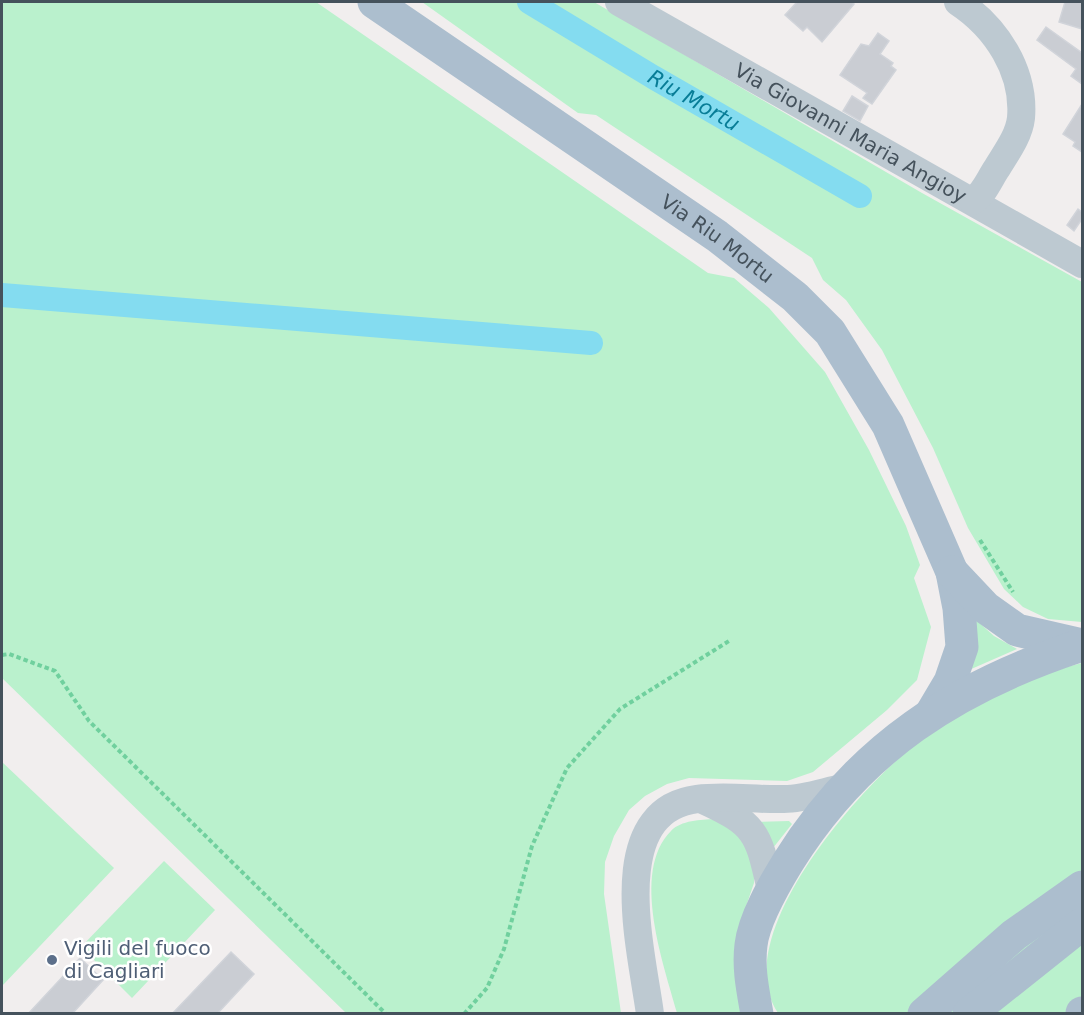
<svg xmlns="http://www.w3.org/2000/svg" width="1084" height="1015" font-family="'DejaVu Sans',sans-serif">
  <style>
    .green { fill: #baf1cd }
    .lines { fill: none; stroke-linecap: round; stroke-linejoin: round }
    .canal { stroke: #84dcf0; stroke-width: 24 }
    .building { fill: #cacdd3; stroke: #d1d4da; stroke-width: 1.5 }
    .path { stroke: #70d09e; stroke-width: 4; stroke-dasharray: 4.5 3; stroke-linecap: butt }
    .minor { stroke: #bdc9d1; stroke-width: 28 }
    .major { stroke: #acbece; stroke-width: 33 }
    .service-dot { fill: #5c6f8a; stroke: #fff; stroke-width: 2 }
    .labels { text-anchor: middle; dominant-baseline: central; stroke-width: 5; stroke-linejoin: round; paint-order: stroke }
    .street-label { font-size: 20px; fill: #45525c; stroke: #fff }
    .service-label { font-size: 20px; fill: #4e5e75; stroke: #fff; text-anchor: start }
    .water-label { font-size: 21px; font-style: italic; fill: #087d97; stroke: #fff }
  </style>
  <rect width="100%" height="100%" fill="#f1eeee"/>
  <g class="green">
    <polygon points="2,2 316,2 708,273 734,278 769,308 825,372 869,450 906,526 920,565 914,578 931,627 917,680 887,710 813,772 787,781 689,778 667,784 645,796 629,810 614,836 605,862 604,894 621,1013 346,1013 2,678"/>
    <polygon points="422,2 594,2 922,193 1082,282 1082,622 1048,619 1023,607 1004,589 968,528 933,448 882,350 846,300 823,280 812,258 596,115 578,113"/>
    <polygon points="975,619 994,636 1017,649 969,670"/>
    <path d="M1082 663V1013H778C726 935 864 782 923 738 968 704 1028 676 1082 663Z"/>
    <polygon points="2,762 114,868 2,986"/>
    <path d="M715 819 743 835 754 862V883L739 927 745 1013H677C664 965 630 872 671 831 681 820 701 820 715 819Z"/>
    <polygon points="789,821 792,824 773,848 754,822"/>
    <polygon points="164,861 215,910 132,998 81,947"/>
  </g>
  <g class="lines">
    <g class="canal">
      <path id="s1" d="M529 2 653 77 860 196"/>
      <polyline points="2,295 591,343"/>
    </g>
  </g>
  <g class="building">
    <polygon points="797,2 852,2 854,4 822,42 807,27 803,31 785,15"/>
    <polygon points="1065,2 1082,2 1082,29 1059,22"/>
    <polygon points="1046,27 1082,53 1082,84 1071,76 1076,69 1037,40"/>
    <polygon points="878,33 889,41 880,54 893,63 891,66 896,70 872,104 863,98 867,93 840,75 861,44 869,46"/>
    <polygon points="852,96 868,106 860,121 843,111"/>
    <polygon points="1082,104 1082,152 1073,146 1075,142 1063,134"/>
    <polygon points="1078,209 1082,212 1082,219 1074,231 1067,225"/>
    <polygon points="231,952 254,974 217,1014 172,1014"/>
    <polygon points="80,958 103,980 72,1014 28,1014"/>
  </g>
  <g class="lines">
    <g class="path">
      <polyline points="980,540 1013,592"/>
      <polyline points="2,655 9,654 55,671 89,721 386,1014"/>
      <polyline points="464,1014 487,988 504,949 532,846 567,768 620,709 729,641"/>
    </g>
    <g class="minor">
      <path id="s2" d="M619 2 1082 264"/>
      <path d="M958 2C996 27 1025 71 1021 118 1019 136 1006 153 997 168 990 178 984 194 973 201"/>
      <path d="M703 800C758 825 758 834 771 890"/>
      <path d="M650 1014C642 952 604 811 697 799 725 795 755 800 784 799 803 799 823 792 842 788"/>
    </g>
    <g class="major">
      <path id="s3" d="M374 2 717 236 795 297 830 332 888 425 952 572 959 608 962 647 950 682 931 714"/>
      <polyline points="952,572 986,608 1017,630 1082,645"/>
      <path d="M757 1014C753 991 748 969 751 945 754 919 774 885 788 862 859 748 956 686 1082 645"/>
      <polyline points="924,1014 1014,935 1082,887"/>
      <polyline points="969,1014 1082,924"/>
      <polyline points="1082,1014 1082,1013"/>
    </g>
  </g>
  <circle class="service-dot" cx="52" cy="960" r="6"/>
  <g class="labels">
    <g class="street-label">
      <text stroke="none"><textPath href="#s2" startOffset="266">Via Giovanni Maria Angioy</textPath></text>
      <text stroke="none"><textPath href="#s3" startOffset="417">Via Riu Mortu</textPath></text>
    </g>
    <g class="service-label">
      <text x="64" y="948">Vigili del fuoco<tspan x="64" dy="23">di Cagliari</tspan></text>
    </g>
    <g class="water-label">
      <text stroke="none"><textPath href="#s1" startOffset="192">Riu Mortu</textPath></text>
    </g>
  </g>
  <rect width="1084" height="1015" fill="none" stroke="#45525c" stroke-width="6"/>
</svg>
